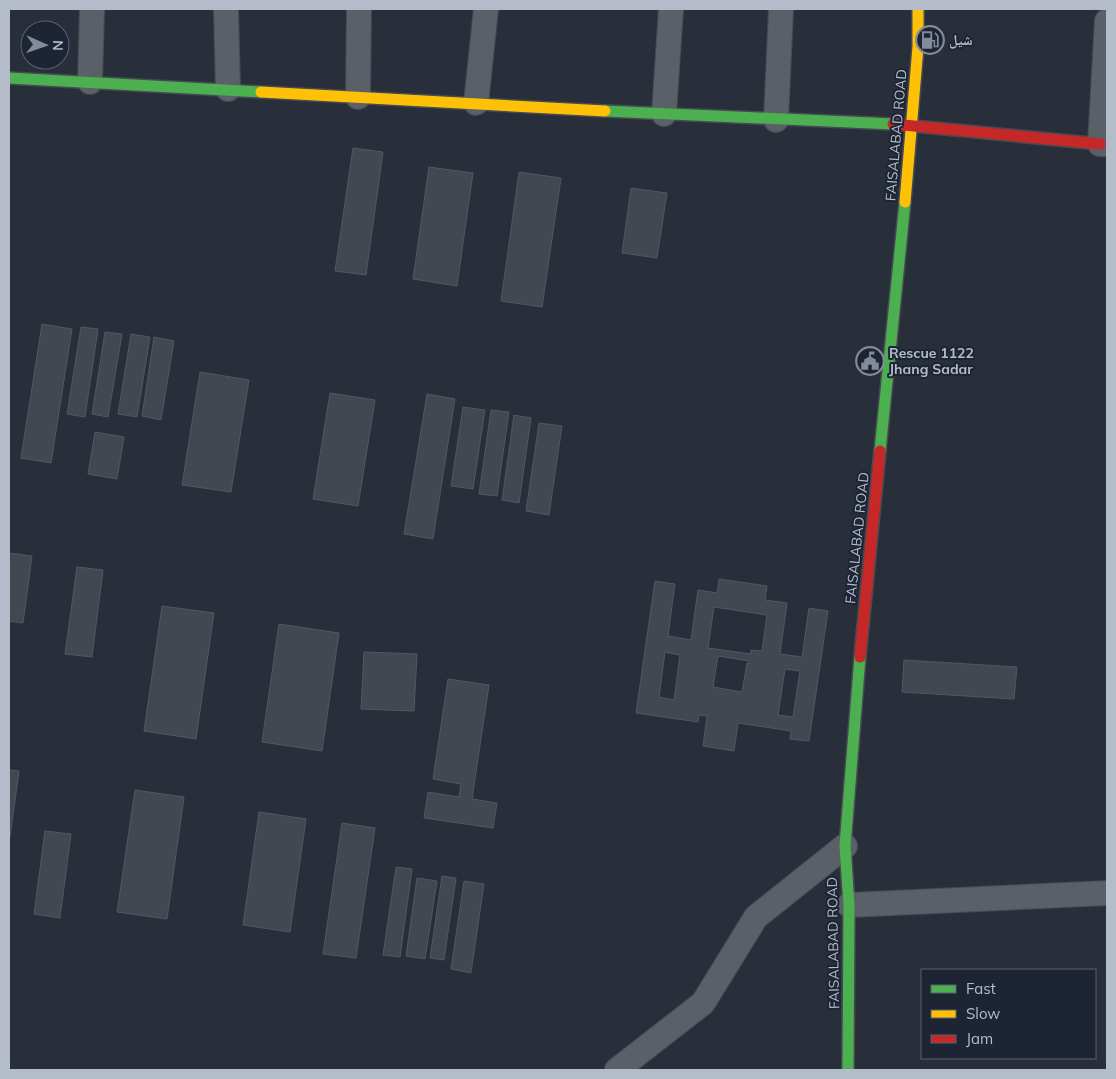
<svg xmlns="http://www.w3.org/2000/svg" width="1116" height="1079" font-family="Mulish,'Noto Naskh Arabic',sans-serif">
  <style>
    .building { fill: #424850; stroke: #525761; fill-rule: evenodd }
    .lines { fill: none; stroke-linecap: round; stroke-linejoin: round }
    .street-casing { stroke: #464a52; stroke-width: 26 }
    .fast-casing { stroke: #464a52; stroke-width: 14 }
    .slow-casing { stroke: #464a52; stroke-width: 14 }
    .jam-casing { stroke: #464a52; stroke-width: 14 }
    .street { stroke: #5b5f67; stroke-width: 24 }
    .fast { stroke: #4caf50; stroke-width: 11 }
    .slow { stroke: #ffc107; stroke-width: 11 }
    .jam { stroke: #c62828; stroke-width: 11 }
    .labels { text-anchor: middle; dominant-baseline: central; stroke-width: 4; stroke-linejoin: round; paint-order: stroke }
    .poi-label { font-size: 14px; font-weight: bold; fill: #b4bcca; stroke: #1d2535; text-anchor: start }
    .street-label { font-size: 14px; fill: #b4bcca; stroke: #1d2535 }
  </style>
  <rect width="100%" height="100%" fill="#292f3a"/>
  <g class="building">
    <polygon points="353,148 383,152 366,275 335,271"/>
    <polygon points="429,167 473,173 457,286 413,279"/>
    <polygon points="519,172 561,178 542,307 501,301"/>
    <polygon points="631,188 667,193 657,258 622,253"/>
    <polygon points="42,324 72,329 51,463 21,458"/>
    <polygon points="81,327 98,329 85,417 67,414"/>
    <polygon points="105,332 122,334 108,417 92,414"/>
    <polygon points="131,334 150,337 137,417 118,414"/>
    <polygon points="154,337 174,341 161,420 142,416"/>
    <polygon points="200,372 249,380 231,492 182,485"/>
    <polygon points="330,393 375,400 358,506 313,499"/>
    <polygon points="427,394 455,399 433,539 404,534"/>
    <polygon points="463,407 485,410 473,489 451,486"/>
    <polygon points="491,410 509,412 497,496 479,494"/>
    <polygon points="514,415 531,418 519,503 502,500"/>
    <polygon points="539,423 562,426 549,515 526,511"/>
    <polygon points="95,432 124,437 117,479 88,474"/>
    <polygon points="9,553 32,556 23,623 9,621"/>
    <polygon points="77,567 103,570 92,657 65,654"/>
    <path d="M719 579 767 586 765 600 787 603 780 654 802 657 809 608 828 611 809 741 790 739 791 731 738 723 734 751 703 746 707 716 699 715 698 722 636 713 655 581 675 584 668 636 691 640 698 590 717 593ZM714 607 767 615 762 651 751 650V654L708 648ZM665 652 680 655 674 700 659 697ZM718 656 749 661V664L747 663 742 692 713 687ZM785 669 800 671 793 717 778 715Z"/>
    <polygon points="162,606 214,613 196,739 144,731"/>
    <polygon points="279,624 339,633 322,751 262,742"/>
    <polygon points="364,652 417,654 414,711 361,709"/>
    <polygon points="904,660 1017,667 1014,699 902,692"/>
    <polygon points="448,679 489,685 472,799 497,803 493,828 424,818 428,792 459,797 461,784 433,779"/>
    <polygon points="9,770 19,771 10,837 9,837"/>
    <polygon points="135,790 184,797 167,919 117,912"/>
    <polygon points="259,812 306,819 290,932 243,925"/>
    <polygon points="342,823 375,828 356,958 323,954"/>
    <polygon points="45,831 71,834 60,918 34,914"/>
    <polygon points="396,867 412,869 400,957 383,955"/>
    <polygon points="442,876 456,878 444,960 430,958"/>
    <polygon points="417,878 437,881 425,959 406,956"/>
    <polygon points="464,881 484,884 471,973 451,969"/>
  </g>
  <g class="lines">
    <defs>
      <g id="street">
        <polyline points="226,9 228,89"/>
        <polyline points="1107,21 1100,144 1107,144"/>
        <polyline points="90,82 92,9"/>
        <polyline points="358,97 359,9"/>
        <polyline points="476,103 486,9"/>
        <polyline points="664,114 671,9"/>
        <polyline points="776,120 781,9"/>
        <polyline points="849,905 1107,893"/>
        <polyline points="617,1070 703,1003 756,917 845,846"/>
      </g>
      <g id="fast">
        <polyline points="9,78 261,92"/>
        <polyline points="605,111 893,124"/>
        <polyline points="880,451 905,202"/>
        <polyline points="848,1070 849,905 845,846 860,657"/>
      </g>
      <g id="slow">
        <polyline points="261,92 605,111"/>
        <polyline points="905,202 918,47 918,9"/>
      </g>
      <g id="jam">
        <polyline points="893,124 1100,144"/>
        <polyline points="860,657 880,451"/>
      </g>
    </defs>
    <use href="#street" class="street-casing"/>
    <use href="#fast" class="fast-casing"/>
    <use href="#slow" class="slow-casing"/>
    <use href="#jam" class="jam-casing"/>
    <use href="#street" class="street"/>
    <use href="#fast" class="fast"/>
    <use href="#slow" class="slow"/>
    <use href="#jam" class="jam"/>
  </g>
  <defs>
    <symbol id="fuel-ring" viewBox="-11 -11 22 22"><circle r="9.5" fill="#1d2535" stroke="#838b98" stroke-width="1.5"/><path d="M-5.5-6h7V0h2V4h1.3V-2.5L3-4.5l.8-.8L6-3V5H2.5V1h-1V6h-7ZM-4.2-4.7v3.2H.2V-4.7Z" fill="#838b98"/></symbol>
    <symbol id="civic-ring" viewBox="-11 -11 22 22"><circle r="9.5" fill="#1d2535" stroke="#838b98" stroke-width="1.5"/><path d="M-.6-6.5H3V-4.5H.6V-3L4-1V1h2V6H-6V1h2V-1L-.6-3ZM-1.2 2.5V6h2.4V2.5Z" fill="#838b98"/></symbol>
  </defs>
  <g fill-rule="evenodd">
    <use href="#fuel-ring" x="914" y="24" width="32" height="32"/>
    <use href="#civic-ring" x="854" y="345" width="32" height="32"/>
  </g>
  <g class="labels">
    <g class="poi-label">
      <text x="949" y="40">شیل</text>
      <text x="889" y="353">Rescue 1122<tspan x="889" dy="16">Jhang Sadar</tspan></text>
    </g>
    <g class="street-label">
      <text transform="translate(896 135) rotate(-85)">FAISALABAD ROAD</text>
      <text transform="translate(857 538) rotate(-84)">FAISALABAD ROAD</text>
      <text transform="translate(833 943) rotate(-91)">FAISALABAD ROAD</text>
    </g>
  </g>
  <rect width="1116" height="1079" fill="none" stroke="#b4bcca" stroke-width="20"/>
  <rect x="921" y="969" width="175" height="90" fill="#1d2535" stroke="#596171"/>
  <rect x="931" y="985" width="25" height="8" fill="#4caf50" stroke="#596171"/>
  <text x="966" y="994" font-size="15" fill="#b4bcca">Fast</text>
  <rect x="931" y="1010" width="25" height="8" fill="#ffc107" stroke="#596171"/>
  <text x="966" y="1019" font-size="15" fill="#b4bcca">Slow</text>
  <rect x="931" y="1035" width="25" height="8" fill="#c62828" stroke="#596171"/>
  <text x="966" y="1044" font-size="15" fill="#b4bcca">Jam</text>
  <g transform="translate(45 45) rotate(92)"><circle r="24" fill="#1d2535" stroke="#596171"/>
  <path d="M0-4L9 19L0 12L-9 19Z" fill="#838b98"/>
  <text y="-8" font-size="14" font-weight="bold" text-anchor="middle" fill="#b4bcca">N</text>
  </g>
</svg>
